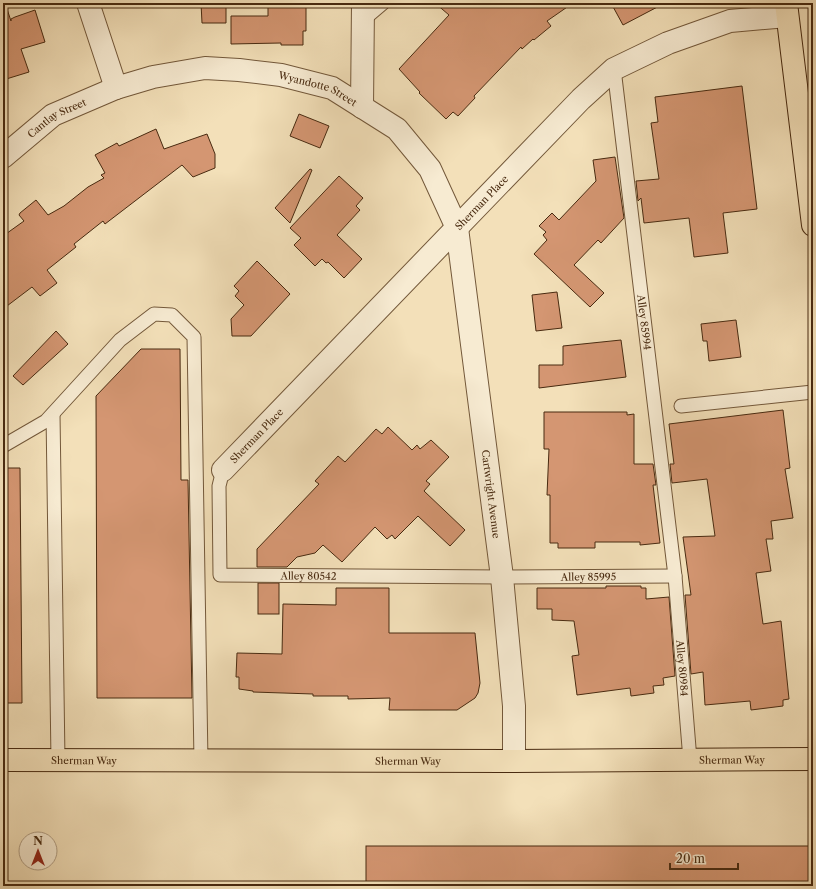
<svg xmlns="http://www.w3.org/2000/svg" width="816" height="889" font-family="'Libre Caslon Text',serif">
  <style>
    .building { fill: #d49672; stroke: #482a10 }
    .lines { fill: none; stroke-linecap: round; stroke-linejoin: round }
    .service-casing { stroke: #73583a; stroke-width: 15 }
    .minor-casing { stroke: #73583a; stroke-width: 24 }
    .primary-casing { stroke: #482a10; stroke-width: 24 }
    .service { stroke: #f7ebd2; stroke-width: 13 }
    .minor { stroke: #f7ebd2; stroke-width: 22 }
    .primary { stroke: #f3e0b9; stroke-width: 22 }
    .labels { text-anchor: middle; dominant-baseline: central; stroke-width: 3; stroke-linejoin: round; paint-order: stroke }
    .street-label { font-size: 10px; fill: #482a10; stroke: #f7ebd2 }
  </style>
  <rect width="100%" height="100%" fill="#f3e0b9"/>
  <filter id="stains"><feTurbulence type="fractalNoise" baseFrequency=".005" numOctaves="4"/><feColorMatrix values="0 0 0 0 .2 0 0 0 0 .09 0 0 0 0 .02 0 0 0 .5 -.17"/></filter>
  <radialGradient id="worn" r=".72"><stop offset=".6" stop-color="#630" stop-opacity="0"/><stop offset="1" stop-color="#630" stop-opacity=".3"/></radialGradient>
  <g class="building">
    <polygon points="201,3 226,3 226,23 202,23"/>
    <polygon points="268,3 306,3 306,31 303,31 303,45 281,45 281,43 231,44 231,16 268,16"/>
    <polygon points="435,3 573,3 547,21 551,26 534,40 533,39 522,49 521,47 474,96 475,98 458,116 453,112 446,119 419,93 420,92 399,69 449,15"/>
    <polygon points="611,3 665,3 623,25"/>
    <polygon points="3,6 6,6 11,21 11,19 15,17 35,10 45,42 21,49 29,72 3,80"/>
    <polygon points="742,86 757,209 723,213 728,253 694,257 689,218 644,223 641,198 638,201 636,181 659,179 651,123 658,122 655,97"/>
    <polygon points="299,114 329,126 320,148 290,136"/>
    <polygon points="156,129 164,149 207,134 215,154 215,168 193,177 182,165 105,224 103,221 74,244 76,247 47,270 57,283 40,296 32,287 3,309 3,236 24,221 19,215 20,213 36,200 48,215 64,206 88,187 104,178 101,175 105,173 95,155 117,143 119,146"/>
    <polygon points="615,157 624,218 601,243 598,240 574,265 604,293 590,307 534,254 547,240 543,235 546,232 539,226 552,213 559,220 596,181 593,160"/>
    <polygon points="310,169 312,170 290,223 275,208"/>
    <polygon points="339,176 363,198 356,206 360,210 337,235 362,259 344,278 328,262 326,263 322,259 315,266 294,245 301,238 290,228"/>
    <polygon points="257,261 290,294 251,336 232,336 231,319 244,305 235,296 239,291 234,286"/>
    <polygon points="557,292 562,328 536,331 532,295"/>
    <polygon points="736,320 741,357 709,361 707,341 703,341 701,324"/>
    <polygon points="56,331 68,344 23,385 13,376"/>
    <polygon points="621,340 626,377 539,388 539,365 563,365 563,346"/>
    <polygon points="141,349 180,349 181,480 188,480 192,698 97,698 96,396"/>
    <polygon points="783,410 790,468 785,469 793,518 771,521 773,539 766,539 771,571 756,573 763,624 781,621 789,699 783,700 783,706 751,710 750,701 705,705 703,672 691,674 685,595 691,595 683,537 715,536 707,479 672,483 670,464 674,464 669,424"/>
    <polygon points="544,412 627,412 627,415 634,414 634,464 653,464 656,485 653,485 660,543 640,545 640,542 595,542 595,548 558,548 558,543 550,543 550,495 547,495 549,449 544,449"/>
    <polygon points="388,427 412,450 417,445 420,449 431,440 449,457 426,481 430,484 424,491 465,530 450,546 418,516 395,539 392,535 387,539 375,527 342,562 323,545 315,553 297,557 287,567 257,567 257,549 319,484 315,481 338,456 345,462 376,429 382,434"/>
    <polygon points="3,468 20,468 22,703 3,703"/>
    <rect x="258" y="583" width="21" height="31"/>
    <polygon points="606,586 641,586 641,588 646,588 646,599 669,597 675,676 663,678 664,685 653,686 654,693 631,696 630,688 577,695 572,656 579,655 574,621 552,620 552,609 537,609 537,588 606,588"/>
    <polygon points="336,588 389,588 389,633 475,633 480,683 478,693 475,698 457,710 389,710 390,698 348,699 348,696 313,696 313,694 253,692 253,691 239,689 239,677 236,677 237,653 282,654 283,604 336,605"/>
    <rect x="366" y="846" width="444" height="40"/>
  </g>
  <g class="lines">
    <defs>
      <g id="service">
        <polyline points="363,20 383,3"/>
        <path id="s1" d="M614 69 675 576 690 760"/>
        <polyline points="681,406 813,392"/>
        <polyline points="53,414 58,760"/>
        <polyline points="3,446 46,421 120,340 154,314 172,315 194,337 201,761"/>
        <path id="s2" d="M223 470 219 486 220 575 502 577 675 576"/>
      </g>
      <g id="minor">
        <polyline points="88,3 116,88"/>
        <polyline points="362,107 363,3"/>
        <path id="s3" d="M3 157 53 115 116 88 153 77 205 68 239 70 281 75 332 88 397 129 430 169 457 228 502 577 514 706V761"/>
        <path id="s4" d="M223 470 581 99 614 69 668 43 730 21 787 16"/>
      </g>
      <g id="primary">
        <polyline points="786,3 813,225"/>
        <path id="s5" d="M3 760 514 761 813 759"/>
      </g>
    </defs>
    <use href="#service" class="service-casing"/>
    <use href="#minor" class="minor-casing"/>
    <use href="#primary" class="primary-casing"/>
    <use href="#service" class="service"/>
    <use href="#minor" class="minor"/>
    <use href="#primary" class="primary"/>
  </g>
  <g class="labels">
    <g class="street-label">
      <text stroke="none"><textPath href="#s3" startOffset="341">Wyandotte Street</textPath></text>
      <text stroke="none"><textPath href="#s3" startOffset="67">Cantlay Street</textPath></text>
      <text stroke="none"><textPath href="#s4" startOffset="372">Sherman Place</textPath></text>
      <text stroke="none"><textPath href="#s1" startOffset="255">Alley 85994</textPath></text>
      <text stroke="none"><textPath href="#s4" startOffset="48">Sherman Place</textPath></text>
      <text stroke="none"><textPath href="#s3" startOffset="816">Cartwright Avenue</textPath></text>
      <text stroke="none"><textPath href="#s2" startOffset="194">Alley 80542</textPath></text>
      <text stroke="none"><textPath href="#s2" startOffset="474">Alley 85995</textPath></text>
      <text stroke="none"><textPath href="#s1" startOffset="603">Alley 80984</textPath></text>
      <text stroke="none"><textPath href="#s5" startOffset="81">Sherman Way</textPath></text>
      <text stroke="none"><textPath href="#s5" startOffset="729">Sherman Way</textPath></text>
      <text stroke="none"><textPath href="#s5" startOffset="405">Sherman Way</textPath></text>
    </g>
  </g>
  <rect width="816" height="889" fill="none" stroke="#f3e0b9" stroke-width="16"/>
  <rect x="4" y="4" width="808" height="881" fill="none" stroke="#482a10" stroke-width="2"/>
  <rect x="8" y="8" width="800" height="873" fill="none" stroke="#482a10"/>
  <g transform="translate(38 851)"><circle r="19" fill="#f7ebd2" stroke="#b19e84"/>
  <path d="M0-3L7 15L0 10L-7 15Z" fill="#8f2418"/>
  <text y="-6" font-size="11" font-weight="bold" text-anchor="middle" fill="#482a10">N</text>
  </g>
  <path d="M670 863v6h68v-6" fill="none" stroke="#482a10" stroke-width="2"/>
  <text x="676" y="863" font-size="12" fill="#482a10" stroke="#f7ebd2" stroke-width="3" paint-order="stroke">20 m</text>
  <rect width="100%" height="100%" filter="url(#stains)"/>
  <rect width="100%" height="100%" fill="url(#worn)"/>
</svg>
